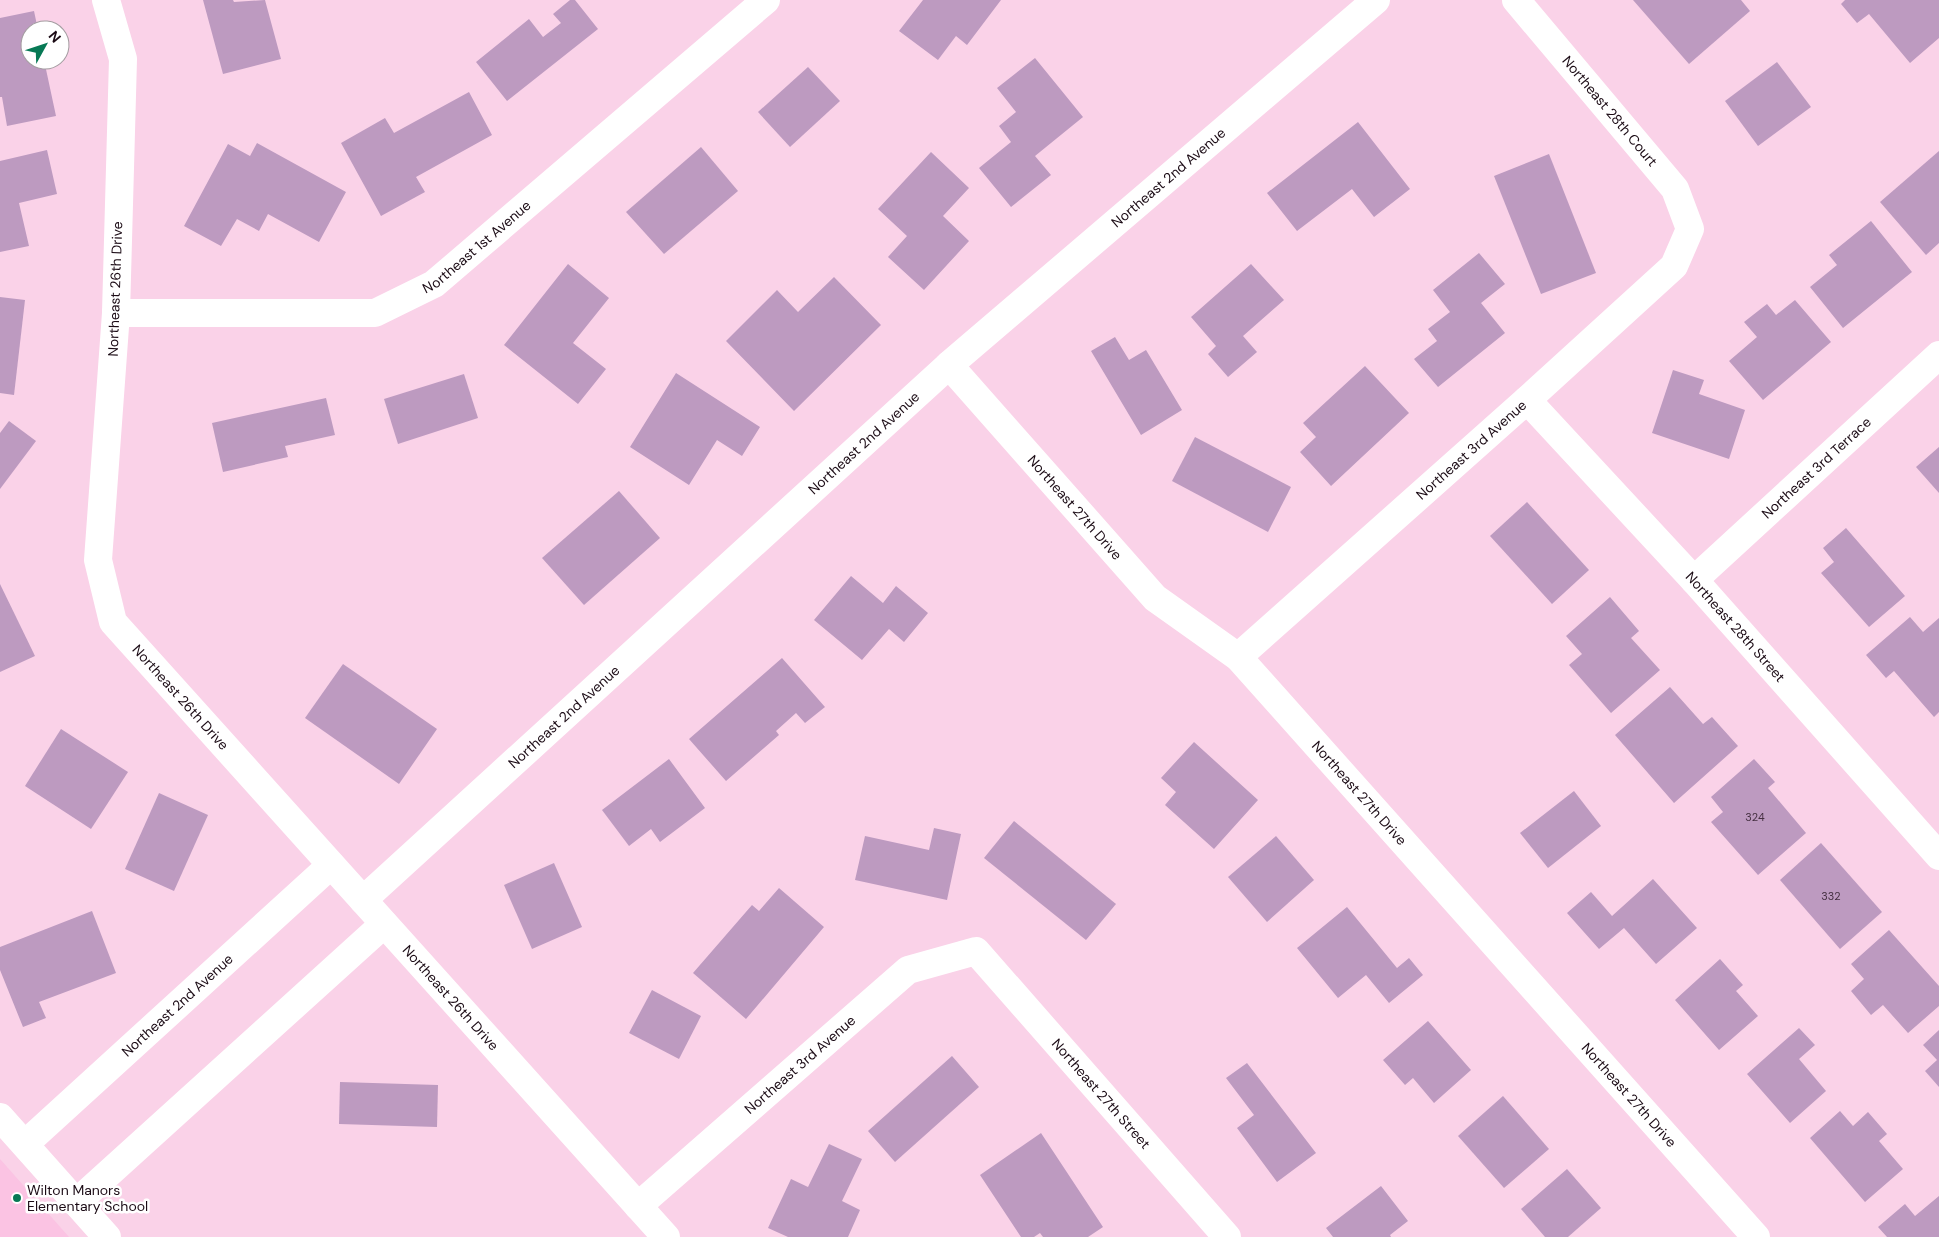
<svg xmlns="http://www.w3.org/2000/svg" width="1939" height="1237" font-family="'DM Sans',sans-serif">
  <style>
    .built { fill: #fbc3e3 }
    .building { fill: #bd9ac0 }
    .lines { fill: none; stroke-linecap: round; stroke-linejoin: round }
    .street { stroke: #fff; stroke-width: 28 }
    .secondary { stroke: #fff; stroke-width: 28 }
    .poi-dot { fill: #077955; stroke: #fff; stroke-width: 2 }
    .labels { text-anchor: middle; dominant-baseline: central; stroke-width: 5; stroke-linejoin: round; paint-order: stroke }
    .number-label { font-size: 11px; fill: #442f40 }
    .street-label { font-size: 14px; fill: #1b0b15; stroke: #fff }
    .poi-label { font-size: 14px; fill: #1b0b15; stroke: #fff; text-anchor: start }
  </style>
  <rect width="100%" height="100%" fill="#fad2e8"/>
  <polygon class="built" points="0,1159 69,1237 0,1237"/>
  <g class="building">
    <polygon points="203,0 233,0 234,2 265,0 281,59 223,74"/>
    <polygon points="570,0 575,0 598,29 507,101 476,62 529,19 543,37 561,23 553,14"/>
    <polygon points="923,0 1001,0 967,45 956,36 938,60 899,31"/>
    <polygon points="1633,0 1741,0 1750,11 1689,64"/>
    <polygon points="1845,0 1939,0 1939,38 1910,63 1869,14 1857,23 1841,4"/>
    <polygon points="34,11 38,30 30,30 30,60 44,60 56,116 7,126 2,97 0,97 0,18"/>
    <polygon points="1035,58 1083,117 1035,156 1051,175 1011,207 979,168 1011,142 999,126 1016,112 997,88"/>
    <polygon points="1777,62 1811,107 1758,146 1725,101"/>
    <polygon points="808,67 840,101 790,147 758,112"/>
    <polygon points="469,92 492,135 416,177 425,192 381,216 341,143 385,118 394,133"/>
    <polygon points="1358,122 1410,189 1374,217 1352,189 1297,231 1267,193"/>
    <polygon points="257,143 346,192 319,242 268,214 259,231 237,219 221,246 184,226 228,144 250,156"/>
    <polygon points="701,147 738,191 664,254 626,212"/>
    <polygon points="47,150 57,194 19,203 29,246 0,252 0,161"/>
    <polygon points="1939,151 1939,243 1926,255 1880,202"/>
    <polygon points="931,152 969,188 943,216 969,241 924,290 888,257 907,236 878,209"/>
    <polygon points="1549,154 1596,273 1541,294 1494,176"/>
    <polygon points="1871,221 1912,272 1843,328 1810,287 1837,265 1829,255"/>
    <polygon points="1479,253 1505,284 1481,303 1505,333 1438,387 1414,359 1437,341 1428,329 1450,312 1433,290"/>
    <polygon points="568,264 609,298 573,343 606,369 578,404 504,345"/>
    <polygon points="1251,264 1284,300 1243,336 1257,352 1228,377 1208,354 1216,346 1191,317"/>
    <polygon points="834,277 881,325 794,411 726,341 777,290 798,312"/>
    <polygon points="0,297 25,300 14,395 0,393"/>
    <polygon points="1795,300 1831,342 1763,400 1729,361 1757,337 1744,322 1767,304 1776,315"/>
    <polygon points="1115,337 1129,360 1146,350 1182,410 1141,435 1091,351"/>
    <polygon points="1365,366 1409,413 1331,486 1300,452 1316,437 1303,423"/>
    <polygon points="1673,370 1704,380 1699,394 1745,410 1729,459 1652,433"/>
    <polygon points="676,373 760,427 742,456 717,440 689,485 630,447"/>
    <polygon points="464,374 478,418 398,444 384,399"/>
    <polygon points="326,398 335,435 285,446 288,457 223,472 212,423"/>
    <polygon points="9,421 36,441 0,489 0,433"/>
    <polygon points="1195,437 1291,487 1268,532 1172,481"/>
    <polygon points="1939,447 1939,493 1916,467"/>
    <polygon points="619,491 660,538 584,605 542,558"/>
    <polygon points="1527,502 1589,570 1552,604 1490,536"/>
    <polygon points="1846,528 1905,596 1869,627 1821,573 1834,562 1823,548"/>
    <polygon points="851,576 883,603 896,586 928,613 904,642 889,629 862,660 814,620"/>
    <polygon points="0,584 35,656 0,672"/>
    <polygon points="1610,597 1639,631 1631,638 1660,670 1611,713 1569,665 1582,654 1566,636"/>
    <polygon points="1910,617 1923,632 1939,618 1939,712 1934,717 1894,671 1886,678 1866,655"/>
    <polygon points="782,658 825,707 805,723 796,713 776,731 779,735 726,781 689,739"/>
    <polygon points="343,664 437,729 399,784 305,718"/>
    <polygon points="1670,687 1703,724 1712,717 1738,746 1674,803 1615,735"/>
    <polygon points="61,729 128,772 91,829 25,786"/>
    <polygon points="1194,742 1258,800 1214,849 1165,805 1176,792 1161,778"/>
    <polygon points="669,759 705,808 660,842 651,829 629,846 602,810"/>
    <polygon points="1754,759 1775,782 1768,788 1806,833 1758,875 1711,822 1723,812 1711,797"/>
    <polygon points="1574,791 1601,826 1548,868 1520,833"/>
    <polygon points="159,793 208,815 174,891 125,869"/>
    <polygon points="1014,821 1116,904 1086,940 984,858"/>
    <polygon points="934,828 961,834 947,900 855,880 865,836 929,850"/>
    <polygon points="1276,836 1314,880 1267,922 1228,877"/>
    <polygon points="1821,843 1882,912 1840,949 1780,880"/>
    <polygon points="554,863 582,927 532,949 504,885"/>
    <polygon points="1653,879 1697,928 1656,964 1624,928 1599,949 1567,913 1591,892 1612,916"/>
    <polygon points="779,888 824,927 746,1019 693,973 752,905 759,911"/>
    <polygon points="1347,907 1397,968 1409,958 1423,975 1389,1003 1366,975 1338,998 1297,948"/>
    <polygon points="92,911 116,973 39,1002 46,1018 23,1027 0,970 0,947"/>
    <polygon points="1889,930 1939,986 1939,1006 1908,1033 1883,1005 1871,1015 1851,991 1864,979 1851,964"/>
    <polygon points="1720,959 1743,985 1736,991 1758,1016 1719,1050 1675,1000"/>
    <polygon points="652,990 701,1016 679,1059 629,1033"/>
    <polygon points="1428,1021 1471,1070 1434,1103 1413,1078 1405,1085 1383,1060"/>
    <polygon points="1799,1028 1815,1045 1799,1059 1826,1091 1790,1123 1747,1074"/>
    <polygon points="1939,1030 1939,1087 1925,1071 1937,1060 1923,1045"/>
    <polygon points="952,1056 979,1087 895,1162 868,1131"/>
    <polygon points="1247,1063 1316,1153 1277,1182 1237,1128 1254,1115 1226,1078"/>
    <polygon points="340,1082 438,1085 437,1127 339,1124"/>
    <polygon points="1503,1096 1549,1149 1504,1188 1458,1136"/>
    <polygon points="1840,1111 1853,1126 1868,1112 1887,1134 1879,1141 1903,1169 1865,1202 1810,1138"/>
    <polygon points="1041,1133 1103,1227 1088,1237 1043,1237 1040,1233 1034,1237 1021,1237 980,1175"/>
    <polygon points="829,1144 862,1159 842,1201 860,1210 848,1237 788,1237 768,1228 791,1179 808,1187"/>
    <polygon points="1567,1169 1601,1208 1568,1237 1545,1237 1521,1209"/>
    <polygon points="1381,1186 1408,1221 1390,1235 1391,1237 1333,1237 1326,1228"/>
    <polygon points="1939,1196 1939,1237 1887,1237 1878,1227 1905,1204 1915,1216"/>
  </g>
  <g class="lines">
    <g class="street">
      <path id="s1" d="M106 0 123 59 116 313 98 560 113 622 666 1237"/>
      <path id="s2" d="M116 313H375L434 284 766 0"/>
      <path id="s3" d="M949 365 1155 598 1238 657 1756 1237"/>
      <path id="s4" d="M1527 400 1694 580 1939 856"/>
      <path id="s5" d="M1694 580 1939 355"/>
      <path id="s6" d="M1238 657 1527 400 1674 266 1690 229 1675 189 1516 0"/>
      <path id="s7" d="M363 900 949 365 1376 0"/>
      <path id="s8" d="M25 1144 331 865"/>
      <polyline points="77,1202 384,924"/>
      <path id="s9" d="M638 1206 908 970 976 951 1227 1237"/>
    </g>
    <polyline class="secondary" points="0,1117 107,1237"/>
  </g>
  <circle class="poi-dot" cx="17" cy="1198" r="5"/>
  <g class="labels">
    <g class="number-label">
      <text x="1755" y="817">324</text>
      <text x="1831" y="896">332</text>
    </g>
    <g class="street-label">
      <text transform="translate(1610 111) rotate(50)">Northeast 28th Court</text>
      <text stroke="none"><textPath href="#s7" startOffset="1082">Northeast 2nd Avenue</textPath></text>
      <text stroke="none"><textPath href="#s2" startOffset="381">Northeast 1st Avenue</textPath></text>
      <text transform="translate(115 289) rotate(-88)">Northeast 26th Drive</text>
      <text stroke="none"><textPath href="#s7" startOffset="678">Northeast 2nd Avenue</textPath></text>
      <text stroke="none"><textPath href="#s6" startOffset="312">Northeast 3rd Avenue</textPath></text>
      <text stroke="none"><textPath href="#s5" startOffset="166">Northeast 3rd Terrace</textPath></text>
      <text stroke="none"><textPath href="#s3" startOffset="190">Northeast 27th Drive</textPath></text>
      <text stroke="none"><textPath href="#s4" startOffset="308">Northeast 28th Street</textPath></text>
      <text stroke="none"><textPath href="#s1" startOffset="728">Northeast 26th Drive</textPath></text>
      <text stroke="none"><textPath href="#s7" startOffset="272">Northeast 2nd Avenue</textPath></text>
      <text stroke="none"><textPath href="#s3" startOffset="595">Northeast 27th Drive</textPath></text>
      <text stroke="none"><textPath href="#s1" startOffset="1132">Northeast 26th Drive</textPath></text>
      <text stroke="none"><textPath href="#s8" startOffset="206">Northeast 2nd Avenue</textPath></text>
      <text stroke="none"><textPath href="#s9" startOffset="215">Northeast 3rd Avenue</textPath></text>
      <text stroke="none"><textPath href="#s9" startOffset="619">Northeast 27th Street</textPath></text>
      <text stroke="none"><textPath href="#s3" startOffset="1000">Northeast 27th Drive</textPath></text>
    </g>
    <g class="poi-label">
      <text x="27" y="1190">Wilton Manors<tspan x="27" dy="16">Elementary School</tspan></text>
    </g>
  </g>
  <g transform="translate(45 45) rotate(50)"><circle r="24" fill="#ffffff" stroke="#a49da1"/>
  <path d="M0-4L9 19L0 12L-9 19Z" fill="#077955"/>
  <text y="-8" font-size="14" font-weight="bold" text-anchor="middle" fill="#1b0b15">N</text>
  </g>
</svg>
